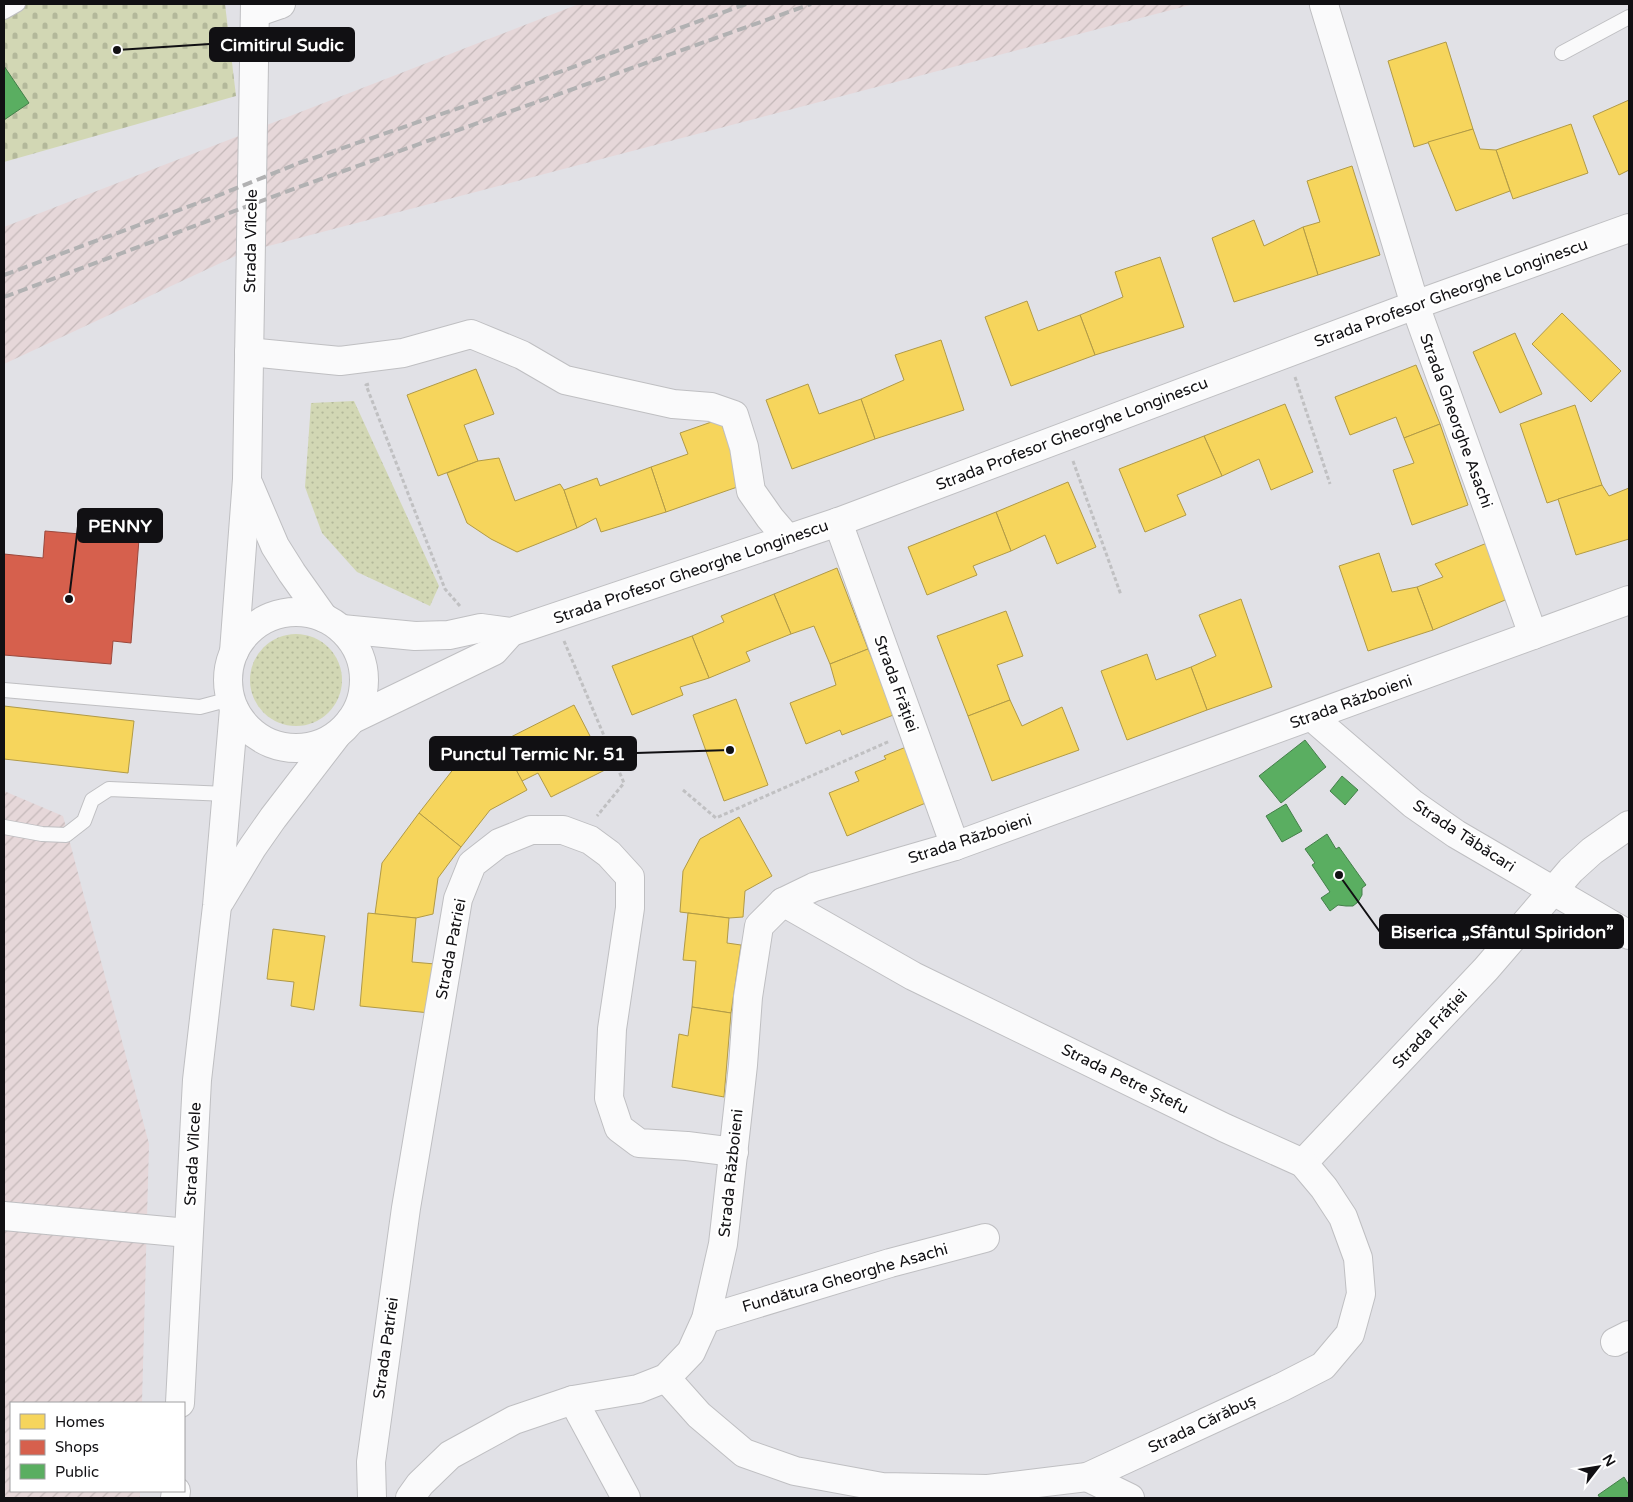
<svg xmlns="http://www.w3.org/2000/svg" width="1633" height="1502" font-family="'Varela Round',sans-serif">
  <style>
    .industrial { fill: url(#industrial-furrows) }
    .cemetery { fill: url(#cemetery-stones) }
    .park { fill: url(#park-dots) }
    .homes { fill: #f6d55c; stroke: #b19a46 }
    .shops { fill: #d6604d; stroke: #9b483c }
    .public { fill: #5aae61; stroke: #447f4a }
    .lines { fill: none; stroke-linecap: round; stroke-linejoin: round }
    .service-casing { stroke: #bfbfc2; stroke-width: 16 }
    .minor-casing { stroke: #bfbfc2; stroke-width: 30 }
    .tertiary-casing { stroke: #bfbfc2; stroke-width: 30 }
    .secondary-casing { stroke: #bfbfc2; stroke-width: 30 }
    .path { stroke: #c0c0c2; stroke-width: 3; stroke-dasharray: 4 2.5; stroke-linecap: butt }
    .service { stroke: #fafafb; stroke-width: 14 }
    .minor { stroke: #fafafb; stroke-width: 28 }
    .tertiary { stroke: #fafafb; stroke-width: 28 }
    .secondary { stroke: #fafafb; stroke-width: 28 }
    .rail { stroke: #b1b1b2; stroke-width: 4; stroke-dasharray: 10 5; stroke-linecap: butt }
    .labels { text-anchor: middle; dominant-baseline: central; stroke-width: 5; stroke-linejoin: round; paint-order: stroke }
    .street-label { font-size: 16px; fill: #111013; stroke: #fff }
    .leader { fill: none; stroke: #111013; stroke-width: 2 }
    .callout-dot { fill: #111013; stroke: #fff; stroke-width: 2 }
    .callout { fill: #111013; stroke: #111013; stroke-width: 2 }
    .callout-label { font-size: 18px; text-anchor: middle; font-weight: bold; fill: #fff }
  </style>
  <defs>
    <pattern id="industrial-furrows" width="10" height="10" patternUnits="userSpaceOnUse" patternTransform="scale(1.25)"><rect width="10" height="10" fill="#e6d7d9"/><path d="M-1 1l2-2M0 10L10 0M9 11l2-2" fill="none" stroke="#c4b8b9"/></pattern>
    <pattern id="cemetery-stones" width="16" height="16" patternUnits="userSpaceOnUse" patternTransform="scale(1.25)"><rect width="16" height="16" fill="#d2d7b4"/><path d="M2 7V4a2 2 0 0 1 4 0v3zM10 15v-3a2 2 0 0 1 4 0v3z" fill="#b3b89a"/></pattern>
    <pattern id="park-dots" width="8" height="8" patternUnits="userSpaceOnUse" patternTransform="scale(1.25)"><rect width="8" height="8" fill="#d2d7b4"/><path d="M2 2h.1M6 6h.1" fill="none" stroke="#b3b89a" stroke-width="1.8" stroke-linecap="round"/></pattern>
  </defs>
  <rect width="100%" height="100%" fill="#e1e1e6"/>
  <g class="industrial">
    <polygon points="579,4 1194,4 242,253 4,364 4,227"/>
    <polygon points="4,791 63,816 149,1144 142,1403 11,1403 11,1491 140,1491 140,1498 4,1498"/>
  </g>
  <polygon class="cemetery" points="4,4 225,4 236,96 4,162"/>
  <g class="park">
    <polygon points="354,401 439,586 430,606 357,572 322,533 305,487 311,403"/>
    <circle cx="296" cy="680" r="46"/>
  </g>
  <g class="homes">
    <polygon points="1446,42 1473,129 1414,147 1388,61"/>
    <polygon points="1629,100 1629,170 1619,175 1593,116"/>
    <polygon points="1571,124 1588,173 1513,199 1496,150"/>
    <polygon points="1473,129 1480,149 1496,150 1510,191 1456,211 1428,142"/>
    <polygon points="1352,166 1380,255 1318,275 1303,227 1320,222 1307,181"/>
    <polygon points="1254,220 1264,246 1303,227 1318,275 1234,302 1212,238"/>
    <polygon points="1160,257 1184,327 1095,355 1080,315 1123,297 1115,272"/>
    <polygon points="1027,301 1038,331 1080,315 1095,355 1011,386 985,317"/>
    <polygon points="1562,313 1621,371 1591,402 1532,344"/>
    <polygon points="1515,333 1542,394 1500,413 1473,352"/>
    <polygon points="941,340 964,410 875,439 861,399 904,380 895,355"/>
    <polygon points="1416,365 1440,424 1404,438 1396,417 1350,435 1335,397"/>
    <polygon points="476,369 494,414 464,425 478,461 438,476 407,395"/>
    <polygon points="808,384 819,414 861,399 875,439 792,469 766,400"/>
    <polygon points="1285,404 1313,472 1271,490 1259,459 1222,476 1204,436"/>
    <polygon points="1575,405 1602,485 1547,503 1520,424"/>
    <polygon points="720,419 743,485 666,512 651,467 688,454 680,433"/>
    <polygon points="1440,424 1468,505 1412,525 1393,470 1414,463 1404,438"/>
    <polygon points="1204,436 1222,476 1177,495 1186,515 1145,532 1119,469"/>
    <polygon points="499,458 515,501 560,484 564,490 577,528 517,552 491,539 467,523 447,473 478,461"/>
    <polygon points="651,467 666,512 601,532 596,518 577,528 564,490 597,478 600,486"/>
    <polygon points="1068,482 1096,547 1057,564 1045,535 1011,551 996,512"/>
    <polygon points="1602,485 1609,496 1629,488 1629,539 1576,555 1558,499"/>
    <polygon points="996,512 1011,551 973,566 977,575 927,595 908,547"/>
    <polygon points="1487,543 1510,598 1433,630 1417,587 1443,577 1435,564"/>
    <polygon points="1379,553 1392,592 1417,587 1433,630 1368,651 1339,566"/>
    <polygon points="837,568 868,649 830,664 814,626 791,634 774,594"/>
    <polygon points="774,594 791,634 746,652 750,661 709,678 692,636 724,622 721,616"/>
    <polygon points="1241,599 1272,687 1207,710 1191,667 1216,656 1199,615"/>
    <polygon points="1006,611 1023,656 997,665 1010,700 968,716 937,636"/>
    <polygon points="692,636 709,678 680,687 683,695 632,715 612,666"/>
    <polygon points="868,649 896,714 842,735 840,730 806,744 790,703 836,685 830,664"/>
    <polygon points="1147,654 1156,680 1191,667 1207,710 1127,740 1101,671"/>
    <polygon points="736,699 768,785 724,801 693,715"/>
    <polygon points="1010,700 1022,726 1062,707 1079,750 992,781 968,716"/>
    <polygon points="574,705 607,769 551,797 538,773 522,781 501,742"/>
    <polygon points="4,706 134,721 128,773 4,759"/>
    <polygon points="501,742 527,790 490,810 461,847 419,813 455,767"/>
    <polygon points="906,747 928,802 847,836 829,793 859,781 855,772 886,759 884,756"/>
    <polygon points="419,813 461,847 438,878 433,914 416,918 375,914 382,863"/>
    <polygon points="739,817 772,876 745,891 743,917 729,918 680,912 683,871 700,839"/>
    <polygon points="368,913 416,918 412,962 435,964 430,1013 360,1006"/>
    <polygon points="688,913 729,918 727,943 741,945 731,1013 692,1007 696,961 683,960"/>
    <polygon points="273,929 325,936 314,1010 291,1006 294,982 267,979"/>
    <polygon points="692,1007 731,1013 724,1097 672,1087 679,1034 688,1036"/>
  </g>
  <polygon class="shops" points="45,531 139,539 131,643 113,641 111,664 4,655 4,554 43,558"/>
  <g class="public">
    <polygon points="4,66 29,103 4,120"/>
    <polygon points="1305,740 1326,767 1281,803 1259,776"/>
    <polygon points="1342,776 1358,790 1345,805 1330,791"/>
    <polygon points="1286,804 1302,831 1282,842 1266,816"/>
    <polygon points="1327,834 1336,849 1339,847 1366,885 1362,888 1362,895 1358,902 1353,906 1346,906 1338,905 1330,911 1321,898 1330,892 1312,865 1315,863 1305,849"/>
    <polygon points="1624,1477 1629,1485 1629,1498 1600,1498 1598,1495"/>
  </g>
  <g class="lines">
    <defs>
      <g id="service">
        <polyline points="4,12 18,4"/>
        <polyline points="1562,53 1629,17"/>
        <polyline points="4,690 200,707 230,699"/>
        <polyline points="4,827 42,834 66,835 84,821 92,800 109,789 227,794"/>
      </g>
      <g id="minor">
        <polyline points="1325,4 1324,5 1415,305 1533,635"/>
        <polyline points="249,352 340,361 403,353 471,334 522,355 565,380 673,404 711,407 734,415 744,447 751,491 770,518 788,539"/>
        <polyline points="838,522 955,846"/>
        <polyline points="1303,1163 1486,969 1571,870 1592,851 1629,825"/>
        <polyline points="4,1216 188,1233"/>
        <polyline points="706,1319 890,1263 985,1238"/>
        <polyline points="1615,1342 1629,1335"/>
        <polyline points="666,1378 699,1415 744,1453 795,1471 882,1487 988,1489 1087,1477 1282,1387 1323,1366 1350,1334 1361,1294 1358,1258 1343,1217 1324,1188 1303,1163 1225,1128 913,976 783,902"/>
        <polyline points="573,1400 626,1498"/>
        <polyline points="1087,1477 1130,1498"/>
        <polyline points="372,1498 371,1462 406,1208 458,899 472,864 499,843 531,830 563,830 590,840 609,854 630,877 630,908 612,1029 609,1098 619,1128 639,1143 687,1146 734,1152"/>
        <polyline points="410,1498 420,1484 450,1455 514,1420 573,1400 638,1389 666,1378 691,1352 706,1319 723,1244 743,1065 748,997 759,926 783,902 814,887 955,846 1629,600"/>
      </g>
      <g id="tertiary">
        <polyline points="255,13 281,4"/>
        <polyline points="1312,717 1413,804 1456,834 1629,935"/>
      </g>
      <g id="secondary">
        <polyline points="249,485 275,546 292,573 324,618"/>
        <circle cx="296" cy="680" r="68"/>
        <polyline points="342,629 415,636 449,635 481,628 511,632 838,522 1415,305 1629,228"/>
        <polyline points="234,652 247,479 255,4"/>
        <polyline points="351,720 494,651 511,632"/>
        <polyline points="220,901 252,848 273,818 336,736"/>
        <polyline points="180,1403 197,1080 217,906 234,709"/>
        <polyline points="175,1498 176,1491"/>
      </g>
    </defs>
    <use href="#service" class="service-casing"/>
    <use href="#minor" class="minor-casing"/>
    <use href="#tertiary" class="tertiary-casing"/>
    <use href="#secondary" class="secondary-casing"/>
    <g class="path">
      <polyline points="1295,377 1330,484"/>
      <polyline points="369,384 366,385 445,589 460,606"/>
      <polyline points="1073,461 1121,595"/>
      <polyline points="564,641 624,783 597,816"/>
      <polyline points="683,790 716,818 890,741"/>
    </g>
    <use href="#service" class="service"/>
    <use href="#minor" class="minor"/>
    <use href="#tertiary" class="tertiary"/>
    <use href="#secondary" class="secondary"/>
    <g class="rail">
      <polyline points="4,275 217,196 299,163 488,98 746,4"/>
      <polyline points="4,297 296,188 811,4"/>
    </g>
  </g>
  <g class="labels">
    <g class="street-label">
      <text transform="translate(251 241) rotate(-89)">Strada Vîlcele</text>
      <text transform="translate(1451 293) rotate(-20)">Strada Profesor Gheorghe Longinescu</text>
      <text transform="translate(1456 421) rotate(70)">Strada Gheorghe Asachi</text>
      <text transform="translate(1072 434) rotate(-21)">Strada Profesor Gheorghe Longinescu</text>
      <text transform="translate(691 572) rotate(-19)">Strada Profesor Gheorghe Longinescu</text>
      <text transform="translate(896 684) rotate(70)">Strada Frăției</text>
      <text transform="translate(1351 702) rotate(-20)">Strada Războieni</text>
      <text transform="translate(1464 836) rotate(33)">Strada Tăbăcari</text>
      <text transform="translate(970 839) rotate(-18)">Strada Războieni</text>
      <text transform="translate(451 949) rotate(-79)">Strada Patriei</text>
      <text transform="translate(1430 1029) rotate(-47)">Strada Frăției</text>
      <text transform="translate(1125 1079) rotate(26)">Strada Petre Ștefu</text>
      <text transform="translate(193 1154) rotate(-87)">Strada Vîlcele</text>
      <text transform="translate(731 1173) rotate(-84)">Strada Războieni</text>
      <text transform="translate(845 1278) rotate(-16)">Fundătura Gheorghe Asachi</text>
      <text transform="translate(386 1348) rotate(-82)">Strada Patriei</text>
      <text transform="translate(1202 1424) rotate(-25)">Strada Cărăbuș</text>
    </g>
  </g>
  <path class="leader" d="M117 50L210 44M69 599L78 526M730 750L636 753M1339 875L1380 932"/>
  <g class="callout-dot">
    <circle cx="117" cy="50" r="5"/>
    <circle cx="69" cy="599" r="5"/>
    <circle cx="730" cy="750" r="5"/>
    <circle cx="1339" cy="875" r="5"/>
  </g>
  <g class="callout">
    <rect x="210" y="28" width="144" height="33" rx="5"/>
    <rect x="78" y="509" width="84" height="33" rx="5"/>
    <rect x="430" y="737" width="206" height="33" rx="5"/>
    <rect x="1380" y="915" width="243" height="33" rx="5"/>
  </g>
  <g class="callout-label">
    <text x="282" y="51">Cimitirul Sudic</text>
    <text x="120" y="532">PENNY</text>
    <text x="533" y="760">Punctul Termic Nr. 51</text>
    <text x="1502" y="938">Biserica „Sfântul Spiridon”</text>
  </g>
  <rect width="1633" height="1502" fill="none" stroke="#111013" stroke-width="10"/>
  <rect x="10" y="1402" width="175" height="90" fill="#ffffff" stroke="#a09fa1"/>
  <rect x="20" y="1414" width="25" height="15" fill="#f6d55c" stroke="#a09fa1"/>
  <text x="55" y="1427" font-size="15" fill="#111013">Homes</text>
  <rect x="20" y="1440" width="25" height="15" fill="#d6604d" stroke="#a09fa1"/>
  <text x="55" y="1452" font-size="15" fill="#111013">Shops</text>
  <rect x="20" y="1464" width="25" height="15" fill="#5aae61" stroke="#a09fa1"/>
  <text x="55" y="1477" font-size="15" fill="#111013">Public</text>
  <g transform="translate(1598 1467) rotate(59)" stroke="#ffffff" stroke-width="4" paint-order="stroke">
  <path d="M0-4L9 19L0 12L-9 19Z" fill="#111013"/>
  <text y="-8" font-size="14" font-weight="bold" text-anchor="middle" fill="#111013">N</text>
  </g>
</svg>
